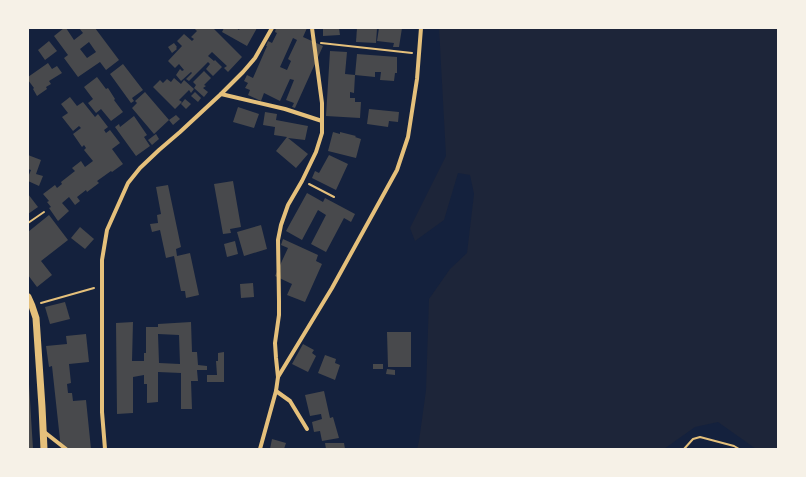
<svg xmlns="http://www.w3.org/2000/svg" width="806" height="477" font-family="Signika,sans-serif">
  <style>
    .green { fill: #1d2539 }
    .building { fill: #48494c; fill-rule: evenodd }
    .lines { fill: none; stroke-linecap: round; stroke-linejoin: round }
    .path { stroke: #e5c07b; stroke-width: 2 }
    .minor { stroke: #e5c07b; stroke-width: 4 }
    .tertiary { stroke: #e5c07b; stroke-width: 7 }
  </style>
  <rect width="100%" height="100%" fill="#14213d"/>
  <polygon class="green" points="439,28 778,28 778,449 756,449 718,422 695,427 664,449 417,449 419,441 426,390 429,299 450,269 467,253 474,194 470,175 458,173 444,220 415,241 410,228 446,156"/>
  <g class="building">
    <path d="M64 28H66L74 40 83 33 79 28H95L119 60 106 70 100 62 78 77 64 58 68 55 54 36ZM89 42 96 52 87 58 80 49Z"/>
    <polygon points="194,28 213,28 242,57 228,72 224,68 227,66 212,52 208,56 214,61 215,60 222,67 213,76 206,69 210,64 208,62 189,81 186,79 192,73 191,72 181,81 176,75 180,69 182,71 184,70 179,64 175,68 168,61 182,46 177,41 184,34 192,41 194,39 191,37 197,31"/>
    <polygon points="224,28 236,28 239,30 240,28 257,28 247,46 222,32"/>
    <path d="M276 28H307L303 37 323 46 295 108 292 107 294 103 286 100 294 80 290 79 280 101 264 93 261 101 248 95 250 90 245 88 248 83 244 81 247 75 253 78 267 46H266L268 41 272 43 277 33 275 32ZM293 38 297 40 288 59 291 61 287 70 280 67Z"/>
    <polygon points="323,28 339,28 340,35 323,36"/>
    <polygon points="357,28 377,28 376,43 356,42"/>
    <polygon points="379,28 402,28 399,47 393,47 394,43 377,41"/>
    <polygon points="49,41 57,51 45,60 38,50"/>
    <polygon points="174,43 177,47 176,48 177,49 172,53 168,47"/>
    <polygon points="330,51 347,52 345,74 355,75 354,93 350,92 350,98 355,98 355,102 361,102 360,118 326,116"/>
    <polygon points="357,54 397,57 397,73 395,73 394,81 380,80 381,72 375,72 375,77 355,75"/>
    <polygon points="48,63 52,69 57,66 62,73 49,81 51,84 46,87 47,89 37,96 33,89 34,88 28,80 28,77"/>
    <polygon points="123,64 143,90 132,98 134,101 131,103 110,74"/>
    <polygon points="204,71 211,78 204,85 206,86 203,88 208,92 204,97 194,88 196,85 193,82"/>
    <polygon points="97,77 106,89 108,88 115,99 114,100 123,112 111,121 101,109 96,113 88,103 93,99 84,87"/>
    <polygon points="174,78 181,84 184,80 194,89 191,93 189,90 179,100 182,102 175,109 153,87 160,80 163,83 167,79 171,82"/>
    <polygon points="145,92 169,120 176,115 180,119 173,125 169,120 154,134 132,108 137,103 135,101"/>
    <polygon points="195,92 201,98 198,102 191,96"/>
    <polygon points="70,97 77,106 83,102 95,117 98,114 108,127 104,130 106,133 110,130 120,143 112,149 123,164 112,172 111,171 97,181 99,183 87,192 86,190 77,197 80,201 75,205 69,197 62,203 69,211 58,221 49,208 51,207 47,202 49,201 43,194 55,185 57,188 62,184 61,182 75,171 72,168 81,161 85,167 93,161 84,150 86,148 84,145 82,147 73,134 81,128 79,126 73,131 62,117 68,113 61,104"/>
    <polygon points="185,99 191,104 186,109 181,104"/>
    <polygon points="238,107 259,114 254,128 233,122"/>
    <polygon points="369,109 399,112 398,122 389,121 388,127 367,124"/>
    <polygon points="265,112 277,114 276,120 308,126 305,140 288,138 308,154 296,168 276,151 287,137 274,135 275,127 263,125"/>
    <polygon points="134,116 147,135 144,137 150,146 136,156 115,127 119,124 120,127"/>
    <polygon points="333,132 340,134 340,132 356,136 355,137 361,139 356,158 328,151"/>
    <polygon points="156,134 159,139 152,145 148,140"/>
    <polygon points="28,155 41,160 36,174 43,176 39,186 28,181 28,177 31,170 28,169"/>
    <polygon points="329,155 348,164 336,190 312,178 315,171 319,173"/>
    <polygon points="233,181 241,227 230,229 231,233 223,234 214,184"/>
    <polygon points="168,185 181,247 176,249 177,256 190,253 199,295 186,298 185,291 181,291 174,256 166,258 160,230 152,232 150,224 158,223 157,215 161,214 156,187"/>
    <polygon points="307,193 323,202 325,198 355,214 351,222 344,218 326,252 311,244 326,215 318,210 302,240 286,231"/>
    <polygon points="28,194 38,207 28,214"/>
    <polygon points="49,215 68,240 41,261 52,275 37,287 28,275 28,232"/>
    <polygon points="261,225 267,249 244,256 237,232"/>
    <polygon points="80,227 94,239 85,249 71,238"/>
    <polygon points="283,239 318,255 316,261 322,264 305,302 287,295 292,284 275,276 288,248 281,245"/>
    <polygon points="235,241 238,254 227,257 224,244"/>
    <polygon points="253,283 254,297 241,298 240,284"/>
    <polygon points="65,302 70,319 50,324 45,307"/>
    <path d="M133 322 132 361H144V353H146V327H158V324L191 322 192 352H197L198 365 207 366V370H197L198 381H191L192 409H181V373L158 372V402L147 403V384H144V375L133 377V413L117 414 116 323ZM158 334 179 335 180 364 159 363Z"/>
    <polygon points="387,332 411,332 411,367 388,367"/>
    <polygon points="86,334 89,362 69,364 71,383 67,384 68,393 72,393 73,401 86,400 91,449 61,449 52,366 49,367 46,346 67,344 66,336"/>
    <polygon points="303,344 314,350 312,353 316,356 308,372 292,364"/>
    <polygon points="224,352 224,382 207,382 207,375 217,375 216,361 218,361 218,353"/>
    <polygon points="325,355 336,359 335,363 340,365 335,380 318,373"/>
    <rect x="373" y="364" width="10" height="5"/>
    <polygon points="387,369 395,370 395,375 386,374"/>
    <polygon points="28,384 29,384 33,449 28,449"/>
    <polygon points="324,391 330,418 333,417 339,438 322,441 320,431 314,432 312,422 322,419 321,414 310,416 305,395"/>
    <polygon points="272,439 286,443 284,449 270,449"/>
    <polygon points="325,443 344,443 345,449 326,449"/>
  </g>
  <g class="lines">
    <g class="path">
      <polyline points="321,43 412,53"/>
      <polyline points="309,184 334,197"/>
      <polyline points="28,223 44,212"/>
      <polyline points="41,303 94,288"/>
      <polyline points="684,449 693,439 700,437 734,446 739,449"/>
    </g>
    <g class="minor">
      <polyline points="221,94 285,109 322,121"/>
      <polyline points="278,377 276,358 275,343 279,315 279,301 278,240 281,225 288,205 302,181 316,152 322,133 322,103 312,28"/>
      <polyline points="276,391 290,401 307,429"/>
      <polyline points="43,431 66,449"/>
      <polyline points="105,449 102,412 102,260 107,230 128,183 140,168 159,150 180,132 221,94 243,72 255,58 272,28"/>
      <polyline points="260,449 276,391 278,377 332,288 397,170 408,137 417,79 421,28"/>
    </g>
    <polyline class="tertiary" points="28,297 32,306 36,318 42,407 44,449"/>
  </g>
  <rect width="806" height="477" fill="none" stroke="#f6f1e7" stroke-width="58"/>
</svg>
